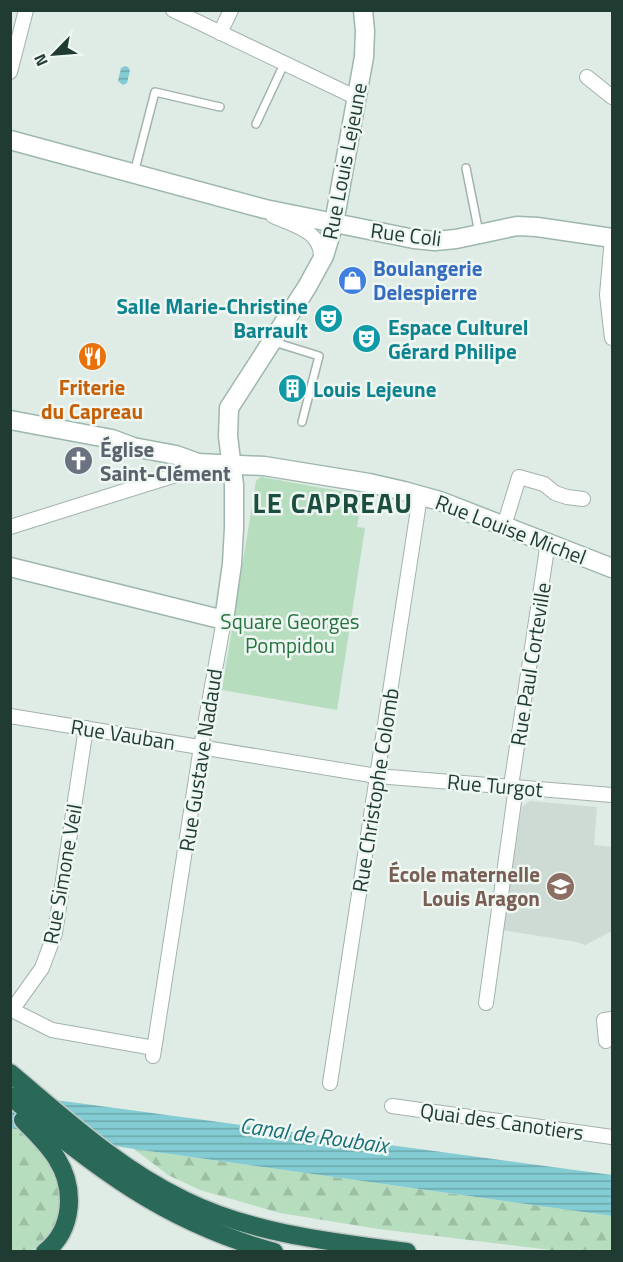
<svg xmlns="http://www.w3.org/2000/svg" width="623" height="1262" font-family="'Titillium Web',sans-serif">
  <style>
    .built { fill: #cddbd4 }
    .green { fill: #b6ddbe }
    .forest { fill: url(#forest-firs) }
    .water { fill: url(#water-rules) }
    .lines { fill: none; stroke-linecap: round; stroke-linejoin: round }
    .lane-casing { stroke: #a2b3ac; stroke-width: 10 }
    .street-casing { stroke: #a2b3ac; stroke-width: 16 }
    .secondary-casing { stroke: #9db7ac; stroke-width: 21 }
    .highway-casing { stroke: #c0c8c6; stroke-width: 21 }
    .lane { stroke: #fff; stroke-width: 7 }
    .street { stroke: #fff; stroke-width: 14 }
    .secondary { stroke: #fff; stroke-width: 18 }
    .highway { stroke: #2a6958; stroke-width: 18 }
    .labels { text-anchor: middle; dominant-baseline: central; stroke-width: 5; stroke-linejoin: round; paint-order: stroke }
    .street-label { font-size: 21px; fill: #1f3b32; stroke: #eff7f3 }
    .shop-label { font-size: 21px; font-weight: bold; fill: #366cbe; stroke: #eff7f3; text-anchor: start }
    .culture-label { font-size: 21px; font-weight: bold; fill: #0d838f; stroke: #eff7f3; text-anchor: start }
    .food-label { font-size: 21px; font-weight: bold; fill: #c56008; stroke: #eff7f3 }
    .worship-label { font-size: 21px; font-weight: bold; fill: #5b616d; stroke: #eff7f3; text-anchor: start }
    .park-label { font-size: 21px; fill: #287440; stroke: #eff7f3 }
    .education-label { font-size: 21px; font-weight: bold; fill: #785e54; stroke: #eff7f3; text-anchor: end }
    .water-label { font-size: 22px; font-style: italic; fill: #186f79; stroke: #eff7f3 }
    .district-label { font-size: 27px; font-weight: bold; letter-spacing: 1.5px; fill: #1b4e3e; stroke: #eff7f3 }
  </style>
  <defs>
    <pattern id="forest-firs" width="22" height="20" patternUnits="userSpaceOnUse" patternTransform="scale(1.5)"><rect width="22" height="20" fill="#b6ddbe"/><path d="M5 1l3.5 6h-7zM16 11l3.5 6h-7z" fill="#9cbfa4"/></pattern>
    <pattern id="water-rules" width="6" height="5" patternUnits="userSpaceOnUse" patternTransform="scale(1.5)"><rect width="6" height="5" fill="#84ccd3"/><path d="M0 2.5h6" fill="none" stroke="#6ba7ac"/></pattern>
  </defs>
  <rect width="100%" height="100%" fill="#dfebe5"/>
  <polygon class="built" points="530,801 597,807 594,845 612,847 612,931 585,945 577,942 502,930 522,807"/>
  <polygon class="green" points="261,477 362,495 357,527 365,528 337,710 222,690 256,481"/>
  <g class="forest">
    <polygon points="11,1128 24,1131 47,1159 56,1175 60,1195 59,1216 54,1230 44,1242 31,1251 11,1252"/>
    <polygon points="134,1149 612,1216 612,1251 559,1251 379,1229 280,1213 200,1190 168,1175"/>
  </g>
  <g class="water">
    <polygon points="125,66 128,67 130,70 127,83 123,85 118,81 121,68"/>
    <polygon points="11,1094 612,1175 612,1216 134,1149 24,1131 11,1128"/>
  </g>
  <g class="lines">
    <defs>
      <g id="lane">
        <polyline points="256,124 284,64"/>
        <polyline points="466,168 479,233"/>
        <polyline points="134,173 155,92 220,107"/>
        <polyline points="274,342 319,356 302,422"/>
      </g>
      <g id="street">
        <polyline points="173,10 357,98"/>
        <polyline points="220,33 231,10"/>
        <polyline points="10,72 26,10"/>
        <polyline points="587,77 612,97"/>
        <path d="M273 216C295 226 323 231 321 260"/>
        <polyline points="612,238 607,295 612,338"/>
        <polyline points="504,526 519,477 544,484 555,493 567,497 583,499"/>
        <polyline points="10,527 179,474 198,463"/>
        <polyline points="10,716 377,776 612,795"/>
        <polyline points="511,786 548,542"/>
        <polyline points="486,1003 516,787"/>
        <polyline points="10,1009 52,1030 154,1048"/>
        <polyline points="12,1010 42,968 55,933 86,728"/>
        <polyline points="606,1041 604,1020 612,1019"/>
        <polyline points="153,1056 201,747 224,620"/>
        <polyline points="330,1083 420,496"/>
        <polyline points="392,1106 612,1137"/>
      </g>
      <g id="secondary">
        <polyline points="10,140 265,209 414,239 435,241 456,239 517,226 537,227 612,238"/>
        <polyline points="10,420 112,439 133,447 176,455 198,463 264,466 369,483 404,491 440,501 612,568"/>
        <polyline points="10,567 224,620 232,564 234,528 234,485 228,436 229,408 307,287 324,256 334,223 364,57 365,31 363,10"/>
      </g>
      <g id="highway">
        <path d="M10 1073C65 1119 119 1169 184 1200 253 1234 332 1242 407 1252"/>
        <path d="M10 1096C97 1168 163 1221 274 1252"/>
        <path d="M23 1120C35 1132 48 1144 57 1159 75 1188 74 1229 45 1252"/>
      </g>
    </defs>
    <use href="#lane" class="lane-casing"/>
    <use href="#street" class="street-casing"/>
    <use href="#secondary" class="secondary-casing"/>
    <use href="#highway" class="highway-casing"/>
    <use href="#lane" class="lane"/>
    <use href="#street" class="street"/>
    <use href="#secondary" class="secondary"/>
    <use href="#highway" class="highway"/>
  </g>
  <defs>
    <symbol id="shop-disc" viewBox="-11 -11 22 22"><circle r="9.5" fill="#3f7fe0" stroke="#eff7f3"/><path d="M-5-2.5h2.3a2.7 3.5 0 0 1 5.4 0H5L5.5 6h-11ZM-1.5-2.5h3a1.5 2.3 0 0 0-3 0Z" fill="#fff"/></symbol>
    <symbol id="theatre-disc" viewBox="-11 -11 22 22"><circle r="9.5" fill="#0f9aa8" stroke="#eff7f3"/><path d="M-5-5.5Q0-4 5-5.5V0Q5 5 0 6Q-5 5-5 0ZM-3.3-2.5H-1v1.5H-3.3ZM1-2.5H3.3v1.5H1ZM-2.8 1Q0 5.5 2.8 1Z" fill="#fff"/></symbol>
    <symbol id="restaurant-disc" viewBox="-11 -11 22 22"><circle r="9.5" fill="#e8710a" stroke="#eff7f3"/><path d="M-5-6h1v4h1v-4h1v4h1v-4h1v5L-1.5 .5V6h-2V.5L-5-1ZM5-6V6H3V1.5H1.5Q1.5-4 5-6Z" fill="#fff"/></symbol>
    <symbol id="building-disc" viewBox="-11 -11 22 22"><circle r="9.5" fill="#0f9aa8" stroke="#eff7f3"/><path d="M-4-6H4V6H1V3H-1V6H-4ZM-2.5-4.3h1.7v1.8h-1.7ZM.8-4.3h1.7v1.8H.8ZM-2.5-1h1.7V.8h-1.7ZM.8-1h1.7V.8H.8Z" fill="#fff"/></symbol>
    <symbol id="church-disc" viewBox="-11 -11 22 22"><circle r="9.5" fill="#6b7280" stroke="#eff7f3"/><path d="M-1.2-6h2.4v3.5h3.3v2.4h-3.3V6h-2.4V-.1h-3.3v-2.4h3.3Z" fill="#fff"/></symbol>
    <symbol id="school-disc" viewBox="-11 -11 22 22"><circle r="9.5" fill="#8d6e63" stroke="#eff7f3"/><path d="M0-5L7-2L0 1L-7-2ZM-4 1L0 2.5L4 1V4Q0 6-4 4Z" fill="#fff"/></symbol>
  </defs>
  <g fill-rule="evenodd">
    <use href="#shop-disc" x="336" y="264" width="33" height="33"/>
    <use href="#theatre-disc" x="312" y="302" width="33" height="33"/>
    <use href="#theatre-disc" x="350" y="322" width="33" height="33"/>
    <use href="#restaurant-disc" x="76" y="340" width="33" height="33"/>
    <use href="#building-disc" x="276" y="372" width="33" height="33"/>
    <use href="#church-disc" x="62" y="444" width="33" height="33"/>
    <use href="#school-disc" x="544" y="870" width="33" height="33"/>
  </g>
  <g class="labels">
    <g class="street-label">
      <text transform="translate(344 161) rotate(-79)">Rue Louis Lejeune</text>
      <text transform="translate(406 234) rotate(7)">Rue Coli</text>
      <text transform="translate(511 529) rotate(21)">Rue Louise Michel</text>
      <text transform="translate(530 664) rotate(-81)">Rue Paul Corteville</text>
      <text transform="translate(123 734) rotate(9)">Rue Vauban</text>
      <text transform="translate(200 760) rotate(-81)">Rue Gustave Nadaud</text>
      <text transform="translate(495 785) rotate(5)">Rue Turgot</text>
      <text transform="translate(375 790) rotate(-81)">Rue Christophe Colomb</text>
      <text transform="translate(62 874) rotate(-80)">Rue Simone Veil</text>
      <text transform="translate(502 1121) rotate(8)">Quai des Canotiers</text>
    </g>
    <g class="shop-label">
      <text x="373" y="268">Boulangerie<tspan x="373" dy="24">Delespierre</tspan></text>
    </g>
    <g class="culture-label">
      <text x="308" y="306" text-anchor="end">Salle Marie-Christine<tspan x="308" dy="24">Barrault</tspan></text>
      <text x="388" y="327">Espace Culturel<tspan x="388" dy="24">Gérard Philipe</tspan></text>
      <text x="313" y="389">Louis Lejeune</text>
    </g>
    <g class="food-label">
      <text x="92" y="387">Friterie<tspan x="92" dy="24">du Capreau</tspan></text>
    </g>
    <g class="worship-label">
      <text x="100" y="449">Église<tspan x="100" dy="24">Saint-Clément</tspan></text>
    </g>
    <g class="park-label">
      <text x="290" y="621">Square Georges<tspan x="290" dy="24">Pompidou</tspan></text>
    </g>
    <g class="education-label">
      <text x="540" y="874">École maternelle<tspan x="540" dy="24">Louis Aragon</tspan></text>
    </g>
    <g class="water-label">
      <text transform="translate(314 1135) rotate(8)">Canal de Roubaix</text>
    </g>
    <g class="district-label">
      <text x="333" y="502">LE CAPREAU</text>
    </g>
  </g>
  <rect width="623" height="1262" fill="none" stroke="#1f3b32" stroke-width="24"/>
  <g transform="translate(54 54) rotate(245)" stroke="#eff7f3" stroke-width="4.5" paint-order="stroke">
  <path d="M0-4.5L10 22L0 15L-10 22Z" fill="#1f3b32"/>
  <text y="-9" font-size="16" font-weight="bold" text-anchor="middle" fill="#1f3b32">N</text>
  </g>
</svg>
